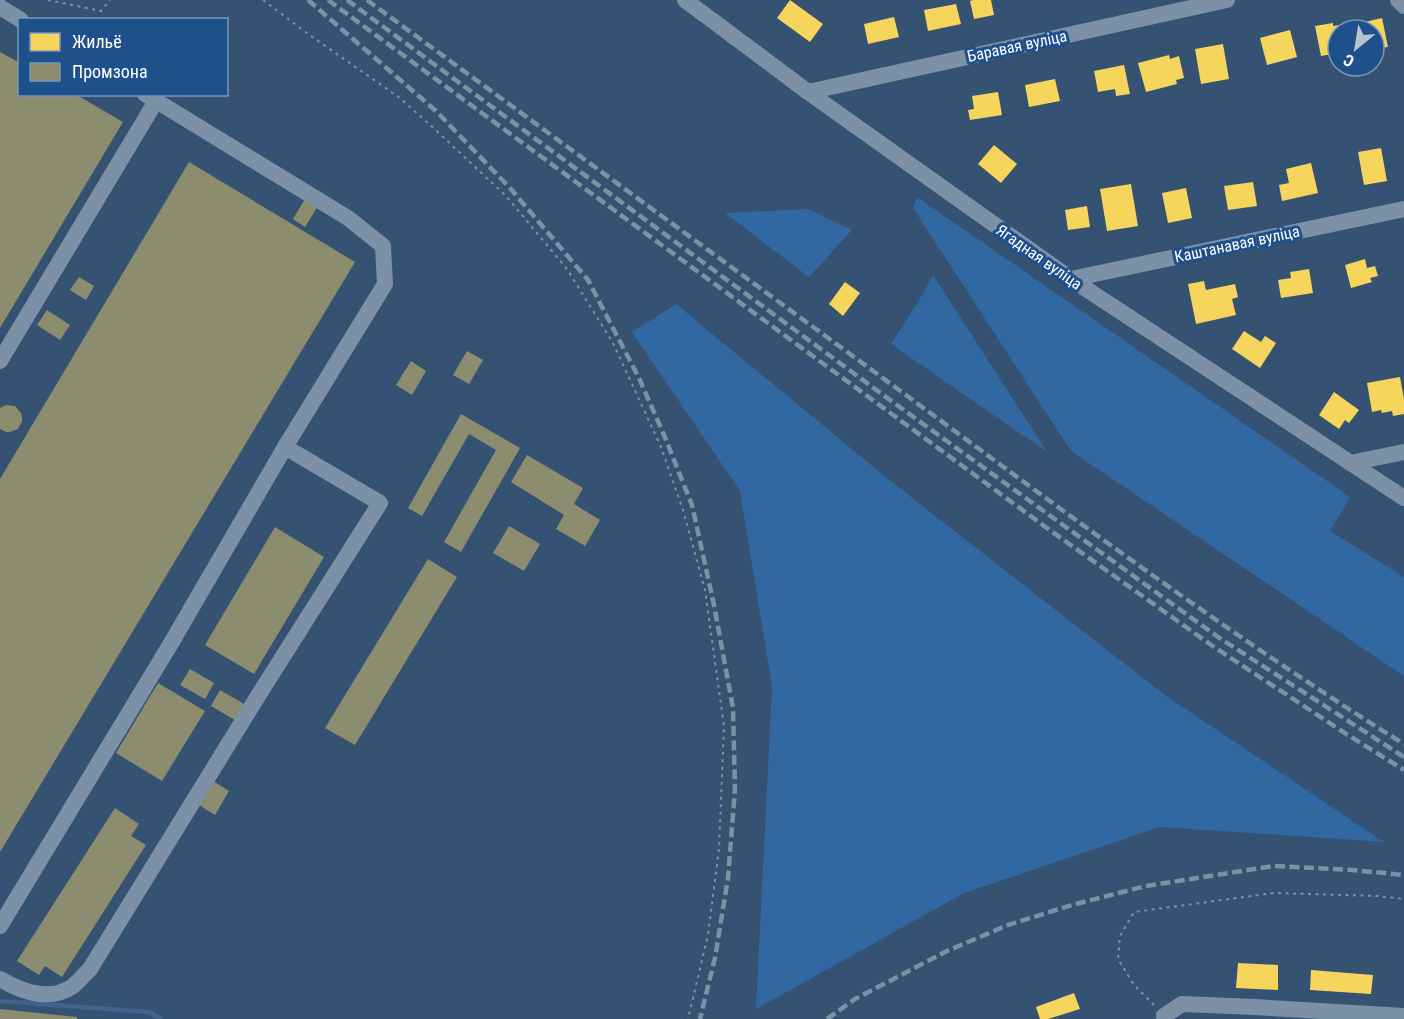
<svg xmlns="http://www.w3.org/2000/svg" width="1404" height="1019" font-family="'Roboto Condensed',sans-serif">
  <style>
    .green { fill: #3268a1 }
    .homes { fill: #f6d55c }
    .industry { fill: #8c8c6e }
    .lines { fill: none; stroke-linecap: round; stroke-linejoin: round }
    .stream { stroke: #40648d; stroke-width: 4.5 }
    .path { stroke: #7d91a6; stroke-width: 2; stroke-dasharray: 3 4.5; stroke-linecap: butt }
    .minor { stroke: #7d91a6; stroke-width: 16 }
    .rail { stroke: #7d91a5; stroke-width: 4.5; stroke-dasharray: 10 4.5; stroke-linecap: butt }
    .labels { text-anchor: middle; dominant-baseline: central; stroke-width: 6; stroke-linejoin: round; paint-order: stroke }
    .street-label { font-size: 16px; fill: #fff; stroke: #1e508b }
  </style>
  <rect width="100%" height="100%" fill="#365272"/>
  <g class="green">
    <polygon points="917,197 1350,497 1330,531 1404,577 1404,676 1071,451 913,208"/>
    <polygon points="808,209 852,230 809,277 725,213"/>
    <polygon points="933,275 1047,452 891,344 918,302"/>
    <polygon points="676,304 888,479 1166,696 1384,842 1160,827 964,893 756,1009 772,687 740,491 632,332"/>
  </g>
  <g class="homes">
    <polygon points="790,0 823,24 810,42 777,18"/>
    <polygon points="973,0 991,0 994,15 974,19 970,1"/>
    <polygon points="956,4 961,24 928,31 924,10"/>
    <polygon points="894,17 899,37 868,44 864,24"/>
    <polygon points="1382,18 1388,47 1374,49 1374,30 1367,30 1365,22"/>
    <polygon points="1333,23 1333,26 1347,24 1348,30 1338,30 1338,53 1321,56 1315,26"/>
    <polygon points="1290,30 1297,57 1267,65 1260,38"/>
    <polygon points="1223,44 1229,79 1201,84 1195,49"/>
    <polygon points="1169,55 1170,59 1179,56 1184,78 1176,80 1177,84 1146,92 1138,63"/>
    <polygon points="1124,65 1130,94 1116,96 1115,89 1098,92 1094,71"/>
    <polygon points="1055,79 1060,101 1029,107 1025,85"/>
    <polygon points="998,92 1002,115 970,120 968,110 974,109 972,96"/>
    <polygon points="994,145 1017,164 1001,183 978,164"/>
    <polygon points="1381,148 1387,181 1364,185 1358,152"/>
    <polygon points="1311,163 1318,193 1282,201 1279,185 1289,183 1286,169"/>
    <polygon points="1253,182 1257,206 1228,210 1224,186"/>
    <polygon points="1131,184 1138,226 1107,231 1100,189"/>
    <polygon points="1186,188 1192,218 1168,223 1162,193"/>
    <polygon points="1087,206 1090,227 1068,230 1065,210"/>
    <polygon points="1365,259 1367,268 1375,266 1378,276 1370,278 1372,282 1351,288 1345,265"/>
    <polygon points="1309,269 1313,293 1281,298 1278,280 1291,278 1290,272"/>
    <polygon points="1204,281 1206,290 1235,284 1238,297 1232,299 1236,315 1196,324 1188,284"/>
    <polygon points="845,282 860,293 843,316 829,304"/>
    <polygon points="1244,331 1261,342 1265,336 1276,343 1260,368 1232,349"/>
    <polygon points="1400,377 1404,399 1404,414 1393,416 1392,411 1382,413 1381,410 1372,412 1367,383"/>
    <polygon points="1334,392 1359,410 1349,423 1345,420 1339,429 1319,415"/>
    <polygon points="1238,963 1278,965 1278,990 1236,988"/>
    <polygon points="1311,970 1373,975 1371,994 1310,990"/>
    <polygon points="1074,993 1080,1009 1048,1019 1040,1019 1036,1007"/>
  </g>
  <g class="industry">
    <polygon points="0,52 20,63 20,94 75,94 123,122 0,328"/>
    <polygon points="189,162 355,262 0,852 0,479"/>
    <polygon points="305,199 318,206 305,227 293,219"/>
    <polygon points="79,277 94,286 86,300 70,290"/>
    <polygon points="47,310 70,325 60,340 37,325"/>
    <polygon points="467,351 483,360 469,384 453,375"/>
    <polygon points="411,361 426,371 412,395 396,385"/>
    <polygon points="6,405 15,406 21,413 22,417 22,421 18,429 10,432 6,432 0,429 0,408"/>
    <polygon points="461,414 520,448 461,552 444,542 496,450 469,434 422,516 408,508"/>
    <polygon points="527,455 583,488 574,504 600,520 585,546 556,529 564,515 511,482"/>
    <polygon points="509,526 540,544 524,571 493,553"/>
    <polygon points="275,527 324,557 254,674 205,645"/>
    <polygon points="428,559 457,577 355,745 325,728"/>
    <polygon points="190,669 214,683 205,699 180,685"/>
    <polygon points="158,683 205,711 162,781 116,753"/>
    <polygon points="220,690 244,704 235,720 211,706"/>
    <polygon points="213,781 229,791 215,815 199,805"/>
    <polygon points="115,808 139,824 131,836 146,845 62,977 45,966 39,975 17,961"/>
    <polygon points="0,1009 77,1017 77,1019 0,1019"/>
  </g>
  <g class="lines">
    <polyline class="stream" points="0,1001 149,1012 161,1019"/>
    <g class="path">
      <polyline points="48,0 101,11 110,0"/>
      <polyline points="263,0 311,36 400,98 441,135 506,196 567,269 613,343 661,447 683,510 705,590 724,726 719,849 708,935 688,1019"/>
      <polyline points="1154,1005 1134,985 1118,959 1120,936 1134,912 1274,893 1377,896 1404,899"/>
    </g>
    <g class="minor">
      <polyline points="685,0 808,92 1071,279 1404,498"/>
      <polyline points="1398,0 1404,6"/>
      <polyline points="0,7 21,20"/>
      <polyline points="808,92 1227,0"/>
      <polyline points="1071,279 1404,209"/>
      <polyline points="0,361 156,101"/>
      <polyline points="1350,463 1404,452"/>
      <polyline points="0,926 170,645 285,447 385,284 383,246 348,218 145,94"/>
      <path d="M0 979C22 992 50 1002 73 986 79 981 85 974 90 969L258 696 380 503 285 447"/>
      <polyline points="1165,1019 1164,1016 1182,1004 1255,1007 1404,1016"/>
    </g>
    <g class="rail">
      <polyline points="308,0 436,111 510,188 588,280 639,378 664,435 692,505 714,605 733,708 735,789 728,878 715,958 700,1019"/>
      <polyline points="328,0 1051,531 1214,647 1348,735 1404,770"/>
      <polyline points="347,0 890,400 1218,637 1404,757"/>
      <path d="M367 0C543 129 719 258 895 387 1062 510 1227 634 1404 744"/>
      <polyline points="827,1019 855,999 947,951 1008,925 1072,905 1146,886 1274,866 1352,870 1404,875"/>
    </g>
  </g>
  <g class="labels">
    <g class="street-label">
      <text transform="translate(1017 46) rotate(-12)">Баравая вуліца</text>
      <text transform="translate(1237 244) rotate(-12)">Каштанавая вуліца</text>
      <text transform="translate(1039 257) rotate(35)">Ягадная вуліца</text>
    </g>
  </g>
  <rect x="18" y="18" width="210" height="78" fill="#1e508b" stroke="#7896b9" stroke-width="1.5"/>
  <rect x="30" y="33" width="30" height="18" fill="#f6d55c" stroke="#7896b9" stroke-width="1.5"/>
  <text x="72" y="48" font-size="18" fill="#ffffff">Жильё</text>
  <rect x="30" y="63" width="30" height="18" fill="#8c8c6e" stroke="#7896b9" stroke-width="1.5"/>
  <text x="72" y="78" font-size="18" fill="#ffffff">Промзона</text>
  <g transform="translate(1356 48) rotate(210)"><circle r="28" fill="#1e508b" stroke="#7896b9" stroke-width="1.5"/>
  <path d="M0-4.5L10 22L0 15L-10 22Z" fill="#b9c2ce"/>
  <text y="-9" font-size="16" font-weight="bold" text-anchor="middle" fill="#ffffff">С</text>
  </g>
</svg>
